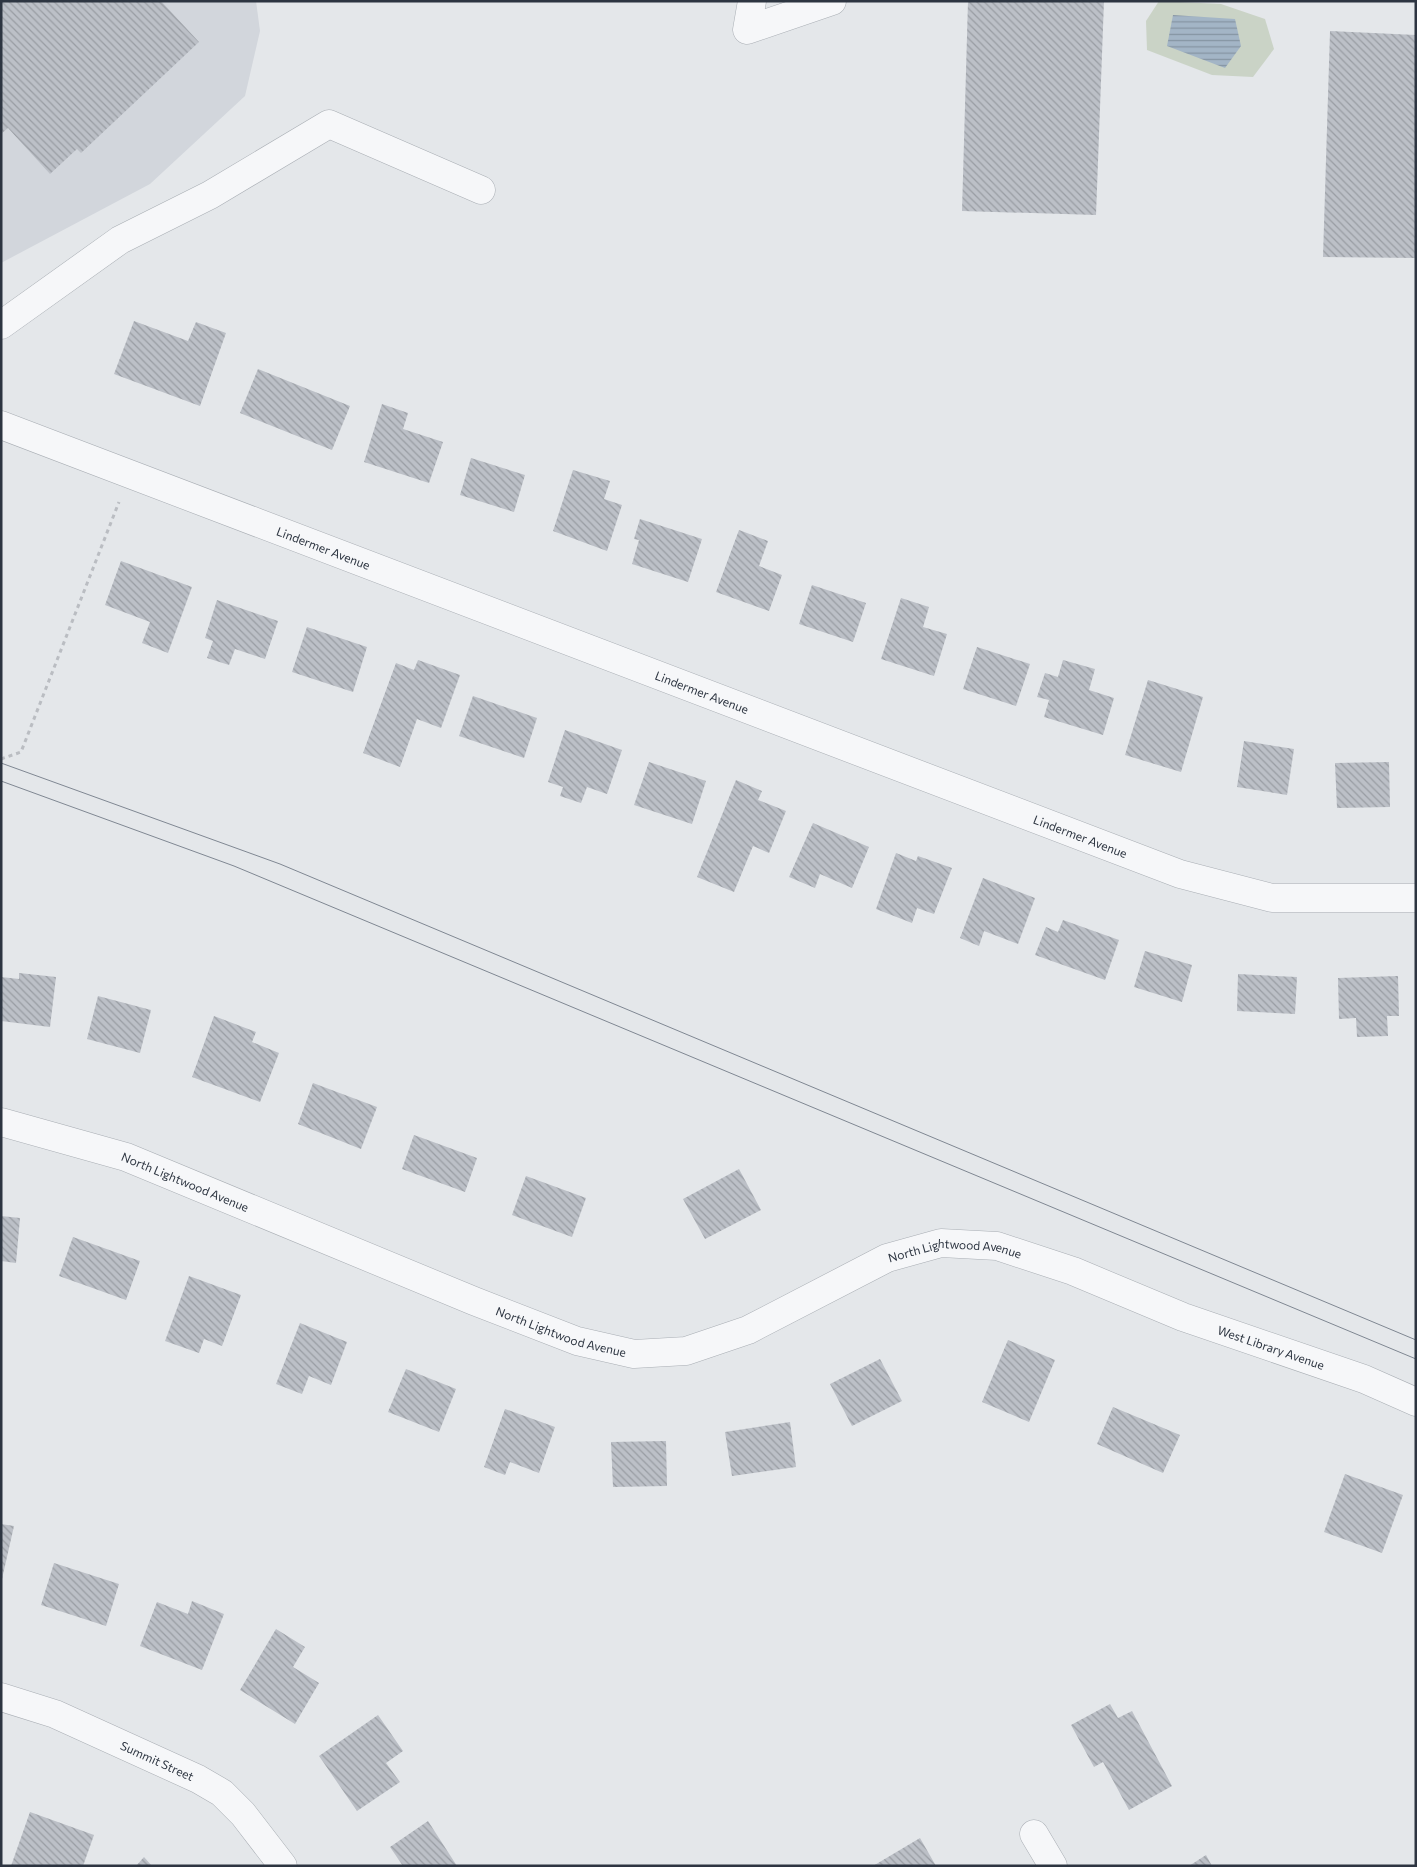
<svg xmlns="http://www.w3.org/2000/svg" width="1417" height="1867" font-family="Commissioner,sans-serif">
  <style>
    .built { fill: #d2d6dc }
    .pitch { fill: #cad3c6 }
    .water { fill: url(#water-rules) }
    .building { fill: url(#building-back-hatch) }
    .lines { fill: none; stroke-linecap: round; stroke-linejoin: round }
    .minor-casing { stroke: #a9aeb4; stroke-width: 29 }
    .path { stroke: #babdc2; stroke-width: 3; stroke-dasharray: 4 4; stroke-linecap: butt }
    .minor { stroke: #f6f7f9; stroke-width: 28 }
    .tram { stroke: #7f8792; stroke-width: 1 }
    .labels { text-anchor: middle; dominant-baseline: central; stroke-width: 5; stroke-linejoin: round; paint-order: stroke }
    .street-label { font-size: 12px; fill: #2d3541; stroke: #f4f5f8 }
  </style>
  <defs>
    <pattern id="water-rules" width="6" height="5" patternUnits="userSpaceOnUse" patternTransform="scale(1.25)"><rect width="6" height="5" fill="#a3b5c6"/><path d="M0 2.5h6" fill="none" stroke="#8594a2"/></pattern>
    <pattern id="building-back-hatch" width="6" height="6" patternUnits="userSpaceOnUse" patternTransform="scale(1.25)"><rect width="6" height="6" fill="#bcc0c7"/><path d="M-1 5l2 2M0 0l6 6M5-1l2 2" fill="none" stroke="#999da3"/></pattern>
  </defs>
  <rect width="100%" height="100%" fill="#e4e7ea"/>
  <polygon class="built" points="1,1 256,1 260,31 245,96 150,184 1,263"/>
  <polygon class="pitch" points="1159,1 1221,4 1265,19 1274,49 1253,77 1212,75 1147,50 1146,21"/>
  <polygon class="water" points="1173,15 1235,19 1241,46 1225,68 1167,46"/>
  <g class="building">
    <polygon points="1,1 161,1 199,42 81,153 77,149 50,174 8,128 1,134"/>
    <polygon points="968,1 1104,1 1096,215 962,211"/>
    <polygon points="1330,31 1416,35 1416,258 1323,257"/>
    <polygon points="134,321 188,341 196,322 226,333 200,406 114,374"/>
    <polygon points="258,369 350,406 332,450 240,413"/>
    <polygon points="382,404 408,413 403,429 443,442 429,483 364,462"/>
    <polygon points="471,458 525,475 514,512 460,495"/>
    <polygon points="573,470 610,481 604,499 622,505 607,551 553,531"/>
    <polygon points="640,519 702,539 688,582 632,564 639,540 634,539"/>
    <polygon points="739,530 768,541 759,566 782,575 769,611 716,592"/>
    <polygon points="121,561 192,587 168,653 142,643 150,622 105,605"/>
    <polygon points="812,585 866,603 853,642 799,624"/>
    <polygon points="901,598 929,607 923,627 947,634 934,676 881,659"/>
    <polygon points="217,600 278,621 265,659 235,649 229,665 207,658 213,641 205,638"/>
    <polygon points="307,627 367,647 353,692 292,672"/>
    <polygon points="977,647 1030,664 1016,706 963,689"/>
    <polygon points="418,660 460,675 441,728 417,719 400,767 363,753 396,663 414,670"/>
    <polygon points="1063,660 1095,669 1089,690 1114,698 1103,735 1044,717 1049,700 1037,697 1045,673 1058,677"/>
    <polygon points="1148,680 1203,697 1181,772 1125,755"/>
    <polygon points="473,696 537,718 524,758 459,736"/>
    <polygon points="565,730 622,750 607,794 587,787 581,803 560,796 563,787 548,782"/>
    <polygon points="1244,741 1294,749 1287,795 1237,787"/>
    <polygon points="649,762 706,781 692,824 634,805"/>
    <polygon points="1389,762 1390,807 1337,808 1335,763"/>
    <polygon points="736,780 762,791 758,800 786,811 769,853 753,846 734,892 697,877"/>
    <polygon points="813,823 869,847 852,888 820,874 815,888 789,877"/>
    <polygon points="896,853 916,861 918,856 952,868 934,914 917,908 912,923 876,909"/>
    <polygon points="983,878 1035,898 1018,944 984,931 979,946 960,938"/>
    <polygon points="1063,920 1119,940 1105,980 1035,955 1046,927 1058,932"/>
    <polygon points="1145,951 1192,965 1182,1002 1134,987"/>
    <polygon points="19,973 56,977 50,1027 1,1021 1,977 19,979"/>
    <polygon points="1238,974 1297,977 1295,1014 1237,1011"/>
    <polygon points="1398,976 1399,1016 1387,1016 1388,1036 1357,1037 1356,1018 1339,1019 1338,978"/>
    <polygon points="98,996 151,1010 140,1053 87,1039"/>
    <polygon points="214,1016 256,1032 252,1042 279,1053 260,1102 192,1077"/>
    <polygon points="313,1083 377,1107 361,1149 298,1124"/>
    <polygon points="414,1135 477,1158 465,1192 402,1169"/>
    <polygon points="739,1169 761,1210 705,1239 683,1199"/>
    <polygon points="526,1176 586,1198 572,1237 512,1215"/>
    <polygon points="1,1216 20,1218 16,1263 1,1261"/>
    <polygon points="73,1237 140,1261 126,1300 59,1276"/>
    <polygon points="189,1276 241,1295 222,1346 204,1339 199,1353 165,1341"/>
    <polygon points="300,1323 347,1342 331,1385 309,1376 302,1394 276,1384"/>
    <polygon points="1008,1340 1055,1360 1029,1422 982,1402"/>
    <polygon points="880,1359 902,1401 852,1426 830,1384"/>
    <polygon points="406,1369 456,1389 439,1432 388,1412"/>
    <polygon points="1113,1407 1180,1435 1163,1473 1097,1444"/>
    <polygon points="505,1409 555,1427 539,1473 510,1462 505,1475 484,1467"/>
    <polygon points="790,1422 796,1467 732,1476 725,1432"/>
    <polygon points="666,1441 667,1486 613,1487 611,1442"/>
    <polygon points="1345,1474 1403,1495 1382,1553 1324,1532"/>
    <polygon points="1,1524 14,1526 2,1579 1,1579"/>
    <polygon points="54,1563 119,1584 106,1626 41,1605"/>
    <polygon points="192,1601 224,1614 202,1670 140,1646 157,1602 188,1614"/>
    <polygon points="276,1629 305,1647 293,1667 319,1683 295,1724 240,1690"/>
    <polygon points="1110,1704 1118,1718 1132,1711 1172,1786 1129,1810 1103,1762 1094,1767 1071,1725"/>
    <polygon points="378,1715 403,1751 386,1763 400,1782 357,1811 319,1756"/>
    <polygon points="30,1812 94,1835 83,1866 11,1866"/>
    <polygon points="428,1821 457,1866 403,1866 390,1847"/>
    <polygon points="920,1838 936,1866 873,1866"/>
    <polygon points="1206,1855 1212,1866 1189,1866"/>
    <polygon points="144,1857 152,1866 136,1866"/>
  </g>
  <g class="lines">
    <defs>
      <g id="minor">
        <polyline points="752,1 747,30 832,1"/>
        <polyline points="1,325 120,240 210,195 329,124 481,190"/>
        <path id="s1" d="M1 425 1180 874 1272 898H1416"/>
        <path id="s2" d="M1 1122 126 1157 474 1301 577 1341 634 1354 686 1351 748 1330 887 1258 941 1243 997 1246 1073 1271 1183 1317 1364 1379 1416 1402"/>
        <path id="s3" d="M1 1697 55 1714 198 1779 222 1793 243 1814 283 1866"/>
        <polyline points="1034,1834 1053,1866"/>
      </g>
    </defs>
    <use href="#minor" class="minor-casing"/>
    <polyline class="path" points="1,759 21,752 119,502"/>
    <use href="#minor" class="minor"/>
    <g class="tram">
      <polyline points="1,763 280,864 1416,1340"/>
      <polyline points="1,781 234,866 1416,1359"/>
    </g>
  </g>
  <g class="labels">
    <g class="street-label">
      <text stroke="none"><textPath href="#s1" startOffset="345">Lindermer Avenue</textPath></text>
      <text stroke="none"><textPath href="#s1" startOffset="750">Lindermer Avenue</textPath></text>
      <text stroke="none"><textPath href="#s1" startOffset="1155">Lindermer Avenue</textPath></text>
      <text stroke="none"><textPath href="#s2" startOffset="194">North Lightwood Avenue</textPath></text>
      <text stroke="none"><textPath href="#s2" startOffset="1019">North Lightwood Avenue</textPath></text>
      <text stroke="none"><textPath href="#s2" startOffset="599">North Lightwood Avenue</textPath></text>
      <text stroke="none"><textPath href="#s2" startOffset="1354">West Library Avenue</textPath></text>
      <text stroke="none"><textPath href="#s3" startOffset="169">Summit Street</textPath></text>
    </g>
  </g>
  <rect width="1417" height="1867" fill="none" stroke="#2d3541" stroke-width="5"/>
</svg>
